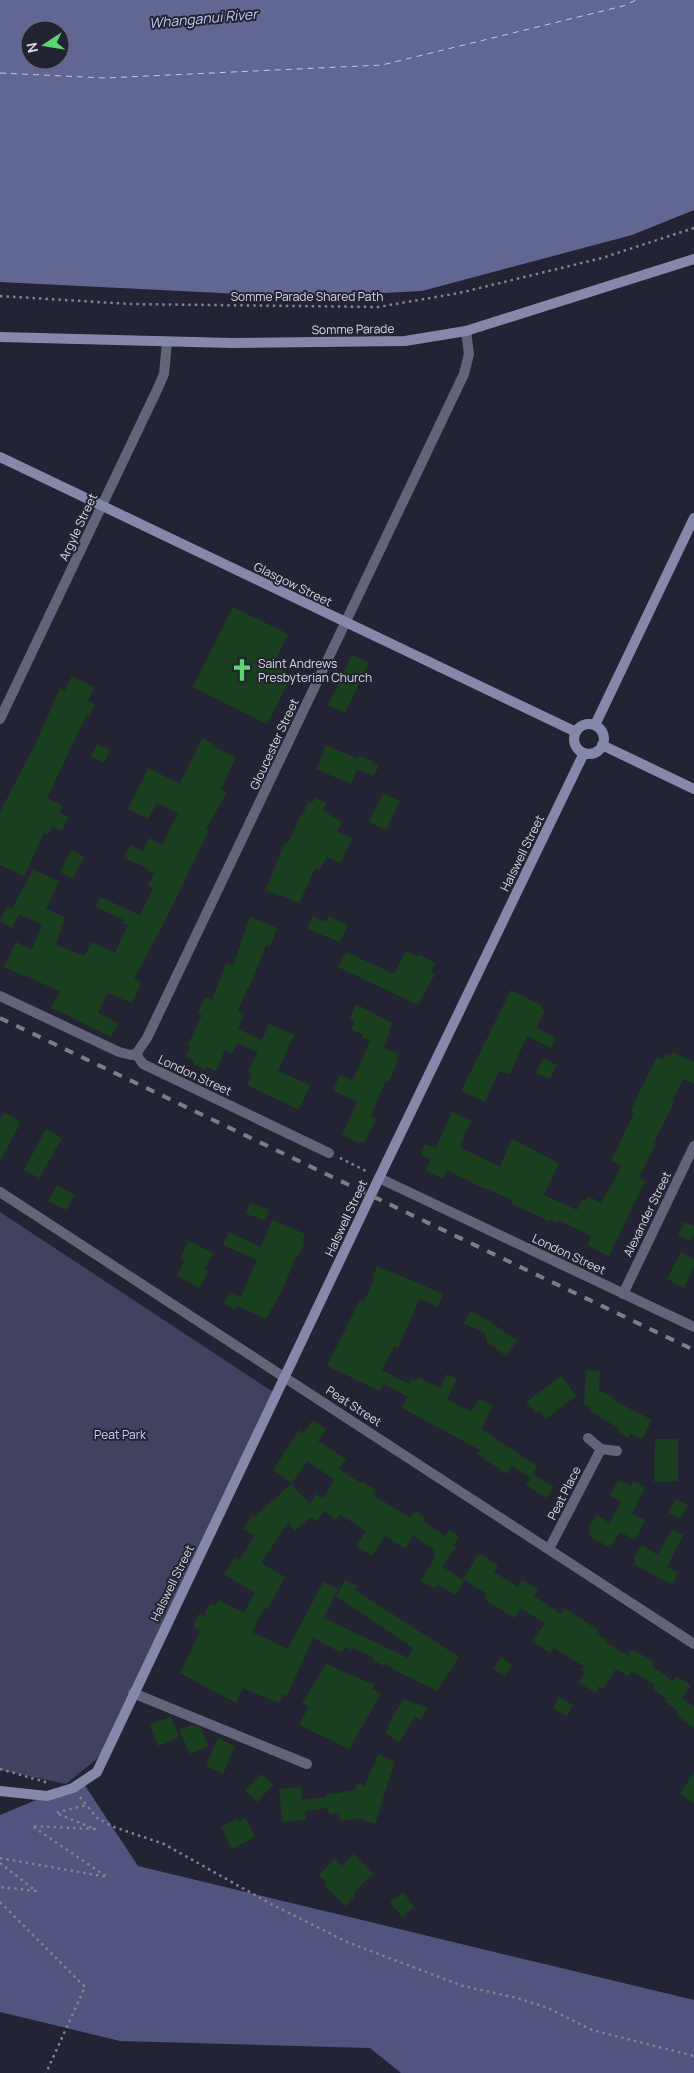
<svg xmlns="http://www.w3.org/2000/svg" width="694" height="2073" font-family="Manrope,sans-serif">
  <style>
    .green { fill: #40425f }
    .forest { fill: #51547f }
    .water { fill: #626692; fill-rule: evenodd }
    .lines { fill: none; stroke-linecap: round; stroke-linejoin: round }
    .ferry { stroke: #c4c9f3; stroke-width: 1; stroke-dasharray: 6 5; stroke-linecap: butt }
    .building { fill: #1a3f1f }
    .path { stroke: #82838f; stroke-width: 2.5; stroke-dasharray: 2.5 4; stroke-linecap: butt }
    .street { stroke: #626579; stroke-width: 10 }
    .secondary { stroke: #8588a8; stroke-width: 10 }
    .rail { stroke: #7c7d89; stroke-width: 4; stroke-dasharray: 9 9; stroke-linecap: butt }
    .labels { text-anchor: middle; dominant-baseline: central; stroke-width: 4; stroke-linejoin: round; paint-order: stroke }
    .street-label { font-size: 12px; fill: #d9dae4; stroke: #232433 }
    .poi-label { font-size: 12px; fill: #d9dae4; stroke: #232433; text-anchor: start }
    .park-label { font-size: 12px; fill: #ced3fe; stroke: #232433 }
    .water-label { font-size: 14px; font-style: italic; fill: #c4c9f3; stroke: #232433 }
  </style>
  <rect width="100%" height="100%" fill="#232433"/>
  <polygon class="green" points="0,1212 273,1392 99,1757 66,1784 0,1770"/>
  <polygon class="forest" points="82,1781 138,1866 694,2000 694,2073 401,2073 370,2048 120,2041 0,2012 0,1815"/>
  <path class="water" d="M0 0H694V210L632 235 422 291 303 297 0 282ZM30 30H60V60H30Z"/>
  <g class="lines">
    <polyline class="ferry" points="0,73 105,78 382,65 623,6 636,0"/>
  </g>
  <g class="building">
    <polygon points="233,607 288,634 273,665 292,675 267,724 193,687"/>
    <polygon points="352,655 369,663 345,713 328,705"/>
    <polygon points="72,676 94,687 88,701 95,704 89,717 86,716 47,798 63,806 59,813 68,817 62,831 52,826 48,835 44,833 24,876 0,865 0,812 37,741 60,688 65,691"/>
    <polygon points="202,738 213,744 212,746 236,757 221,789 227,792 206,829 209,830 168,915 134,979 141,982 132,1003 107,993 98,1013 118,1023 111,1037 51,1007 60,991 4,967 16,942 32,950 42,924 19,914 12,928 0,921 7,907 12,909 33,870 59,881 46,909 65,917 56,945 85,956 92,942 115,953 128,925 123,923 124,920 96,907 100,897 140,915 153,888 148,886 154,873 148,871 149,869 124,858 130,845 143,851 149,838 162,845 178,813 157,803 148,819 128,809 148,768 180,784"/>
    <polygon points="97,744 110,750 104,763 91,757"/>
    <polygon points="326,745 358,759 360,756 373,761 373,763 379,765 374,776 357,769 351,784 316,769"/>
    <polygon points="383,793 400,801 386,830 369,822"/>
    <polygon points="315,798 326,803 323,810 332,814 331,816 342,822 337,832 352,838 341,863 327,857 319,870 315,868 299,903 266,890 285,842 288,843 302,813 303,814 309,801 312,803"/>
    <polygon points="71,850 84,857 73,879 60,872"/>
    <polygon points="313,916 326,922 329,916 348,925 340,942 307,929"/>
    <polygon points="250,917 277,928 270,947 266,945 249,989 247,988 238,1011 244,1014 238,1029 262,1040 269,1024 294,1035 278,1071 310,1085 299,1110 247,1085 252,1074 248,1071 258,1052 237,1043 232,1053 225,1050 216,1071 207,1067 205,1070 193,1064 194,1061 186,1057 191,1046 188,1045 202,1015 198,1013 205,997 212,1000 226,963 233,966"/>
    <polygon points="406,951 418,957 419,955 436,963 431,972 435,974 418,1005 338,967 346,952 394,974"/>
    <polygon points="511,990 543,1006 541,1008 545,1010 536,1028 556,1038 551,1048 527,1036 510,1074 499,1071 485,1102 461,1091"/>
    <polygon points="356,1004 392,1023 384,1048 399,1054 396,1059 398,1059 389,1082 386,1080 371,1116 376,1119 364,1143 360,1141 359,1143 342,1135 357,1102 333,1090 340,1075 353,1080 370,1041 362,1037 363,1034 351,1030 355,1021 350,1019"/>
    <polygon points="672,1052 694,1062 694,1084 683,1079 673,1100 675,1101 653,1144 655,1145 639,1178 645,1181 609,1256 587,1245 592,1236 558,1220 557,1223 550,1219 549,1221 512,1204 513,1201 486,1188 485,1189 447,1170 443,1178 426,1171 431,1159 421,1155 425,1144 436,1148 452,1112 471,1120 460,1147 500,1167 512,1139 559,1163 544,1195 577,1210 582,1199 585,1201 588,1196 601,1203 622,1166 611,1161 634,1113 631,1112 634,1103 657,1057 663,1060 666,1053 671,1056"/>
    <polygon points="543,1058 557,1065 550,1079 536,1073"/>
    <polygon points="4,1112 21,1122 0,1161 0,1119"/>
    <polygon points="46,1129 62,1138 39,1178 24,1170"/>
    <polygon points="57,1185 75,1195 66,1210 48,1201"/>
    <polygon points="250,1203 269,1209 265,1220 246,1214"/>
    <polygon points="272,1220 305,1234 303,1241 305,1242 298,1257 296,1256 282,1291 266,1319 237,1306 235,1309 224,1304 230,1292 241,1297 257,1260 223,1245 229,1232 261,1247"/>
    <polygon points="684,1222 694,1226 694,1235 691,1241 678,1235"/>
    <polygon points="189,1241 213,1253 205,1269 208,1271 200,1288 177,1276 184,1261 180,1259"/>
    <polygon points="681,1252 694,1259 694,1267 684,1288 667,1279"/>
    <polygon points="377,1266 443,1294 438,1307 419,1299 398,1348 394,1346 382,1370 409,1384 412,1379 416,1381 418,1377 440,1388 447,1374 457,1379 447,1399 471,1412 480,1399 493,1406 481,1429 537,1466 530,1478 512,1466 507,1474 477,1454 480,1450 402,1408 408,1397 384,1384 380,1391 327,1366 360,1300 364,1302 374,1279 372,1278"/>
    <polygon points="470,1311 488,1320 517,1341 506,1356 487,1342 485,1333 464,1323"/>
    <polygon points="586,1370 600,1371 599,1390 614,1398 613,1400 652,1420 642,1439 630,1433 628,1438 618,1432 620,1429 588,1410 590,1408 584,1404"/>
    <polygon points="561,1376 576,1396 546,1419 540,1411 536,1414 526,1402"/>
    <polygon points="313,1420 326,1429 318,1441 346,1459 339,1469 361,1483 362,1481 376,1490 373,1495 410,1518 415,1511 425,1518 423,1521 445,1536 449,1530 459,1537 453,1546 456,1547 442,1566 464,1581 455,1595 438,1584 435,1588 429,1586 421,1581 435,1557 433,1556 436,1551 413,1535 405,1549 385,1536 372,1556 356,1546 366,1531 340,1514 336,1520 324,1511 317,1521 311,1517 295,1531 288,1523 261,1563 285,1577 267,1610 264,1608 252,1632 288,1649 323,1582 338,1589 324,1618 408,1658 413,1648 336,1596 345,1580 357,1586 355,1590 459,1657 437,1691 396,1671 385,1663 384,1666 372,1660 373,1657 353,1648 352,1650 345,1647 342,1653 313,1638 287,1696 283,1694 279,1703 243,1688 236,1703 180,1673 198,1636 200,1630 193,1627 199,1614 204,1616 210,1603 215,1606 218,1600 244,1613 255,1593 224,1574 235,1558 239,1560 255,1536 243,1529 252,1516 254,1517 291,1484 310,1504 316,1494 323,1498 335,1480 307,1461 292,1483 273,1470 299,1430 303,1433"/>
    <polygon points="655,1439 678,1439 678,1481 654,1482"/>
    <polygon points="533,1474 554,1487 546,1498 526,1485"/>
    <polygon points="618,1480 631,1486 633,1481 645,1487 632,1514 645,1520 635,1540 620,1532 610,1548 588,1535 591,1530 588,1528 597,1515 609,1523 622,1502 610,1496"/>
    <polygon points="676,1499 688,1506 680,1519 668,1512"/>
    <polygon points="672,1529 683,1535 667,1567 678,1572 672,1585 634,1564 636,1561 633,1559 642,1545 658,1555"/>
    <polygon points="478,1555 483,1555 498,1566 494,1572 518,1587 522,1580 538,1589 534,1596 561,1614 564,1608 598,1630 596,1633 607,1640 606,1642 628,1656 632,1649 654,1662 652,1666 673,1681 676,1676 691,1685 682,1698 694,1706 694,1728 676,1715 678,1711 664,1701 666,1698 653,1689 655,1685 632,1671 628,1676 616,1669 603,1689 599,1686 596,1693 579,1683 585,1672 581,1670 583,1666 554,1648 550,1653 532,1641 545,1623 520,1608 515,1618 484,1599 487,1594 463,1579"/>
    <polygon points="501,1657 512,1665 504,1676 493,1668"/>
    <polygon points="326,1664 375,1685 372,1689 381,1694 349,1749 299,1725 309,1706 302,1703"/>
    <polygon points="559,1697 573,1705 567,1716 553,1708"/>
    <polygon points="404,1699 428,1708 420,1720 415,1717 399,1742 386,1733 393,1715"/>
    <polygon points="171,1717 179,1738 158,1746 150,1724"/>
    <polygon points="191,1725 201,1728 208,1746 190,1754 179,1730"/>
    <polygon points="218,1738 235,1746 223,1774 206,1766"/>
    <polygon points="378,1754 395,1761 375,1824 357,1818 340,1821 339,1813 329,1814 328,1808 305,1811 306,1820 282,1822 279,1789 301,1787 302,1800 326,1797 326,1795 355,1790 357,1783 365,1786"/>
    <polygon points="694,1772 694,1803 680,1794"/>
    <polygon points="261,1774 273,1785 257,1802 245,1790"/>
    <polygon points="246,1818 255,1837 232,1849 221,1827 236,1819 238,1822"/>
    <polygon points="353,1854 373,1873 353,1894 355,1896 345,1906 324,1885 326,1882 319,1875 335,1859 342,1866"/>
    <polygon points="403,1892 414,1907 402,1917 390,1902"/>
  </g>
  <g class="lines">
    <g class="path">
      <polyline points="0,296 130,304 378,307 459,293 602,258 694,228"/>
      <polyline points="340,1158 368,1172"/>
      <polyline points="0,1769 49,1783"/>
      <polyline points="80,1797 97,1818 114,1827 164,1844 271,1904 347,1942 463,1986 517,1998 548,2008 592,2030 694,2056"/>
      <polyline points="0,1858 107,1877 32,1826 95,1829 56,1813 86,1805"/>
      <polyline points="0,1863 36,1891 0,1887"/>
      <polyline points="0,1902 85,1987 46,2073"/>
    </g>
    <g class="street">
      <polyline points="0,719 157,390 164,374 167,342"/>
      <polyline points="0,996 119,1052 131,1055 136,1054"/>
      <polyline points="136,1054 147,1038 464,374 469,354 466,331"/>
      <polyline points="136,1054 143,1064 329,1153"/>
      <polyline points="379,1178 694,1327"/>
      <polyline points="0,1192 694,1644"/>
      <polyline points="623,1294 694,1146"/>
      <polyline points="588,1438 601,1449 617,1451"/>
      <polyline points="549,1549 601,1449"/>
      <polyline points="133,1693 307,1764"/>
    </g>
    <g class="secondary">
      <polyline points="0,337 232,343 405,341 466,331 694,259"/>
      <polyline points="0,457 576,732"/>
      <circle cx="589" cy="739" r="15"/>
      <polyline points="595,725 694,518"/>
      <polyline points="602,745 694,789"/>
      <polyline points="0,1791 47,1796 73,1788 97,1772 379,1178 584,753"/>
    </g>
    <polyline class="rail" points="0,1018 694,1350"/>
  </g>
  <defs>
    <symbol id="church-bare" viewBox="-9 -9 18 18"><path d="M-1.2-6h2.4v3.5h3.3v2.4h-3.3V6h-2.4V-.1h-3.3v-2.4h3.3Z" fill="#5bd56d" stroke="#232433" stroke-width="2.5" paint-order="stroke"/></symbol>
  </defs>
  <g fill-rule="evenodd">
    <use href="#church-bare" x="226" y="654" width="32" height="32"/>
  </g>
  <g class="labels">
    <g class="street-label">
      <text x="307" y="296">Somme Parade Shared Path</text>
      <text transform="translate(353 329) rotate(-1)">Somme Parade</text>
      <text transform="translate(78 527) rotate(-65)">Argyle Street</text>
      <text transform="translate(293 584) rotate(26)">Glasgow Street</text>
      <text transform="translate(274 744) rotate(-65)">Gloucester Street</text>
      <text transform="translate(522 853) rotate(-64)">Halswell Street</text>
      <text transform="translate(195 1075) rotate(25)">London Street</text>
      <text transform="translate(647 1214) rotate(-64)">Alexander Street</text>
      <text transform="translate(346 1218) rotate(-65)">Halswell Street</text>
      <text transform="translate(569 1254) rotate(25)">London Street</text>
      <text transform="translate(354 1406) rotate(33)">Peat Street</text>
      <text transform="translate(564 1493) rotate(-63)">Peat Place</text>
      <text transform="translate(172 1583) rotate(-64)">Halswell Street</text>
    </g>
    <g class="poi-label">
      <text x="258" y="663">Saint Andrews<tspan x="258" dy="14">Presbyterian Church</tspan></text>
    </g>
    <g class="park-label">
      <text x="120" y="1434">Peat Park</text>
    </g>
    <g class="water-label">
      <text transform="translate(203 18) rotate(-5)">Whanganui River</text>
    </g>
  </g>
  <g transform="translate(45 45) rotate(258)"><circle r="24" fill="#232433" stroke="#6c6d7a"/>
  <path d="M0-4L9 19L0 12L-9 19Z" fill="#5bd56d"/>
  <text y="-8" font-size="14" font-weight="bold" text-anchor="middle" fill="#d9dae4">N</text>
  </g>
</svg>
